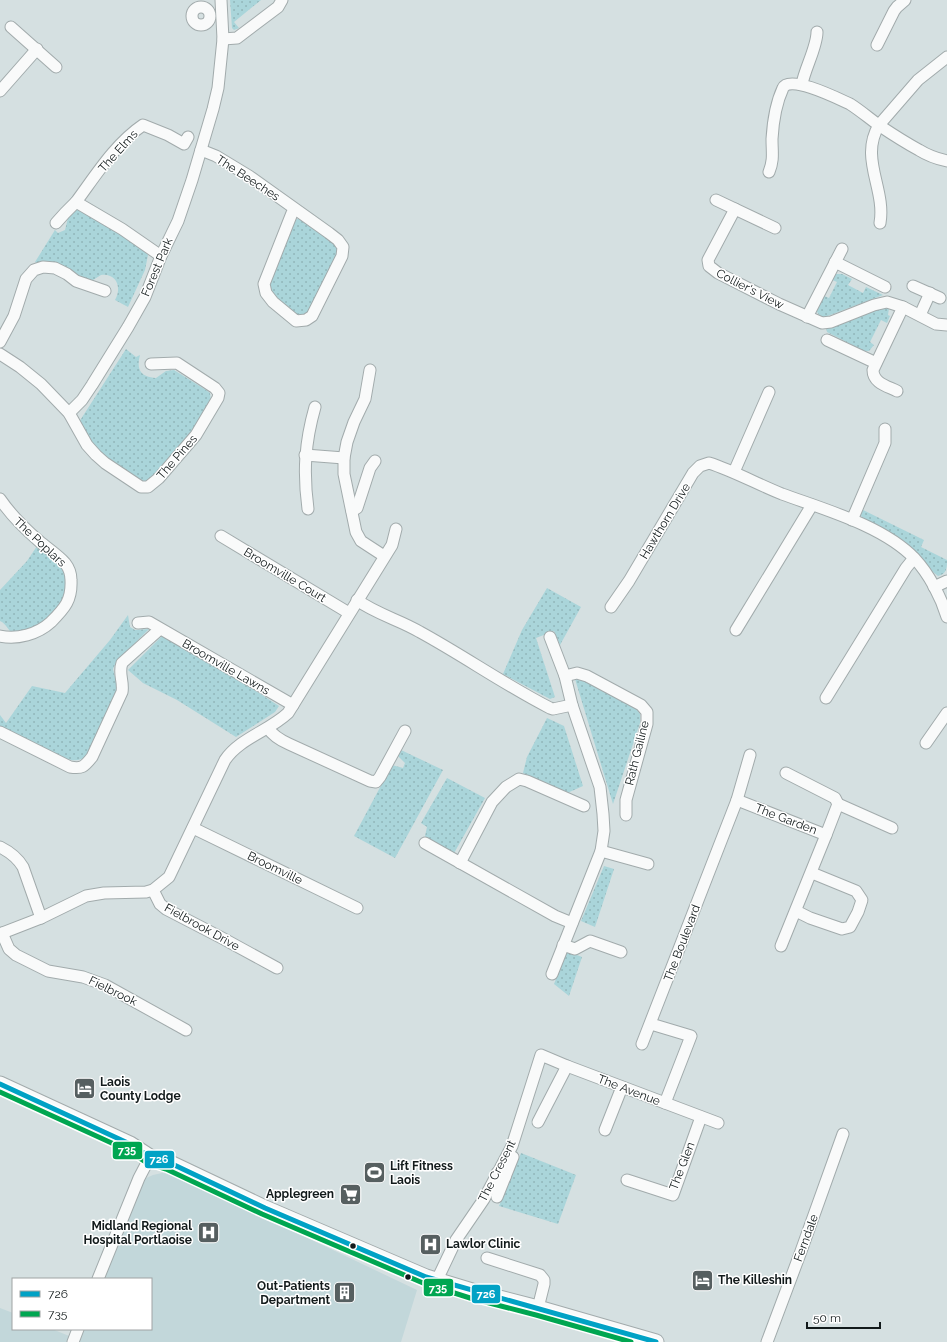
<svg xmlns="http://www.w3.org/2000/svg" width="947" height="1342" font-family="Raleway,sans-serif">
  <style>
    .built { fill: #c2d7da }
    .grass { fill: url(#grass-dots) }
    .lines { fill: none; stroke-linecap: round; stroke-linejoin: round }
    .minor-casing { stroke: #a2abac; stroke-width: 13 }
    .major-casing { stroke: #a2abac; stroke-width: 17 }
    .minor { stroke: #f9fafa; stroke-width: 11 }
    .major { stroke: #f9fafa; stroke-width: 15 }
    .bus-1-casing { stroke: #fff; stroke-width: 8 }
    .bus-2-casing { stroke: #fff; stroke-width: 8 }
    .bus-1 { stroke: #01a2c5; stroke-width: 5 }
    .bus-2 { stroke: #00a651; stroke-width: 5 }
    .bus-dot { fill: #121a1b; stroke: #fff; stroke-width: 1.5 }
    .labels { text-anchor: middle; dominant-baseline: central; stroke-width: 3; stroke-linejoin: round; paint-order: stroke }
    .street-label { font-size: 12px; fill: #121a1b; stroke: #fff }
    .poi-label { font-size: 12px; font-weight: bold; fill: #121a1b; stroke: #fff; text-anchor: start }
    .line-badge { stroke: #fff; stroke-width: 1.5 }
    .badge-label { font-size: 11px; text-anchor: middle; font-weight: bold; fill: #fff }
  </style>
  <defs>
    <pattern id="grass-dots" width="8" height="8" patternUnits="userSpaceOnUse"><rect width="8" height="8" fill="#aad5da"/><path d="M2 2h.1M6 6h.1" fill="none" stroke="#91b6ba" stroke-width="1.8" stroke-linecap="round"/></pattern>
  </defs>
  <rect width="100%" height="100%" fill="#d5e0e1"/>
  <polygon class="built" points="162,1173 173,1174 417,1290 401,1342 0,1342 0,1308 13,1313 13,1329 52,1329 79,1340 83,1329 151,1329 151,1279 102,1279 144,1179 153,1175"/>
  <g class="grass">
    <polygon points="230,0 261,0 234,22 239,28 234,30 232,28"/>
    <path d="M78 209C100 223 131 236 148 255L145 270 128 307 115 300C122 288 117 273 101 275L93 280H89L38 264 35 262 55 230 58 233 65 230 68 218 75 210Z"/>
    <path d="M302 218 338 245V256L310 311 302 316C287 312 273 298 269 284L294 220Z"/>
    <polygon points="836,274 842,274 852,279 848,285 863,293 866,287 883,295 825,317 820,316 815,309 822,295 829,298 837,282 830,279"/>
    <polygon points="886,307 889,308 888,315 890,316 887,323 881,320 870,342 874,345 869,351 864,351 827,332 826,327"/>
    <path d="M126 349 136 357 140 355C136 370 141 377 156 378L166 371 174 370 206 390 210 393 211 402 187 439 152 480 143 482 109 460 92 444 79 422Z"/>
    <path d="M861 509 924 540 921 547 947 560C947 567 947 574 938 576L933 572 904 541 862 517 860 514Z"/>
    <path d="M37 546 63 567 67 582 66 590 59 608 49 618 23 634 14 635C8 631 7 624 0 621V590L27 561Z"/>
    <polygon points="547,588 581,607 560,645 554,631 536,638 555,697 550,699 503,674 522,630"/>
    <path d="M128 615 130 627 135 630 149 629 116 662 113 669 118 690 87 756C80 761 75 761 67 759L0 726V715L6 723 32 686 65 693 110 640Z"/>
    <polygon points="163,635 236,678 279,706 275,712 236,737 177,700 143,683 128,670"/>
    <polygon points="575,679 586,680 636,708 640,714 640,723 613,804"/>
    <polygon points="547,718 564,726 583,786 565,794 523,773 527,757"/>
    <polygon points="401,750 443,770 395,858 354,836 392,765 403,768 405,763 398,756"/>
    <polygon points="447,778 485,798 453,855 429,841 425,836 427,827 421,823"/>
    <polygon points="604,866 614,869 595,927 581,921"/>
    <polygon points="567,951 582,957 569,996 554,984"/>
    <polygon points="521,1153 576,1175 558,1224 499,1206"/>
  </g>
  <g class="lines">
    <defs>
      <g id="minor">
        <circle cx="201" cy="16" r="9"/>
        <polyline points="11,27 56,67"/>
        <polyline points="223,39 237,38 278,7 282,0"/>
        <polyline points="877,45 894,11 897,7 905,0"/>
        <path d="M802 84C805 68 817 47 817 32"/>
        <polyline points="0,91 37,49"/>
        <polyline points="201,150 216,156 249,176 329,233 338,240 343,247 342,256 312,316 306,320 296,321 273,302 266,293 264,284 294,208"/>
        <path d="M769 172C774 160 772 152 772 139 773 122 776 103 783 88 789 74 839 99 850 104 861 111 870 119 880 126 892 134 906 143 919 150 927 155 938 159 947 161"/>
        <polyline points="716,200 775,228"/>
        <polyline points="735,209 708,260 709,266 718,273 779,304 822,323 831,322 874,305 887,302 903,307 936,324 947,325"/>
        <polyline points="56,223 65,213 76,202"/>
        <path d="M880 223C886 189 859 158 879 125L918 80 947 57"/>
        <path d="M161 256 122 229 76 202C96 175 115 144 143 125L168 135 184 144 188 137"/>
        <polyline points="835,262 885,287"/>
        <polyline points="913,286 940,298"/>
        <polyline points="920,315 930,293"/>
        <polyline points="807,317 842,249"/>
        <polyline points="827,340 876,363"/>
        <polyline points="0,342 14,316 26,279 34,270 43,267 55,268 67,274 76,281 105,291"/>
        <polyline points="0,354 20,367 41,384 69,413 87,445 96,455 105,463 141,487 148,487 159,478 196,435 218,398 219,393 215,388 177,363 151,364"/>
        <polyline points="370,370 365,399 354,422 347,442 344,458 344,474 356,532 361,541 384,556"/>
        <path d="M897 391C887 386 873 383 873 370L903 307"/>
        <polyline points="69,413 82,400 92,385 128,327 145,297 161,256 178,221 192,180 213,109 218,88 223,39 221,0"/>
        <polyline points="305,455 344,458"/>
        <polyline points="734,472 769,392"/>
        <path d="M0 499C11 515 25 529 39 541 47 548 58 555 65 563 69 568 71 574 71 580 72 600 65 608 51 622 38 634 17 640 0 636"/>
        <path d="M308 509C303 472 305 442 315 407"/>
        <polyline points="352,511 357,508 370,468 375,461"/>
        <polyline points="852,520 885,443 885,429"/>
        <polyline points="221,536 349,613"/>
        <polyline points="934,587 947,581"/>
        <path d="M357 600C376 614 400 620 420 632 464 656 505 685 550 708L553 709 572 705"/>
        <path d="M611 607 629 581 693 473 700 466 709 463C734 471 757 484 782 494 823 509 884 526 915 559 929 574 941 597 947 617"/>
        <polyline points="138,623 149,622 293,705"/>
        <polyline points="736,630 812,505"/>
        <polyline points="550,637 565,676 572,705 600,787 603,814 604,831 601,851 552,974"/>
        <polyline points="565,676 577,673 587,676 641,705 647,712 647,724 626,800 626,815"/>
        <polyline points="826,698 906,568 914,558"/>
        <path d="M268 728C273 736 280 740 289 744L370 781 376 782 380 777 405 731"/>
        <path d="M0 732 70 767C82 769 84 767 92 757L122 692C124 681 118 674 122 663L160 629"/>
        <polyline points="926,743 947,713"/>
        <polyline points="737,800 826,835 838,804 835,798 786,773"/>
        <polyline points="838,804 892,828"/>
        <polyline points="193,828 357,908"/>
        <polyline points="425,843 555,916 572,923"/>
        <path d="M0 847C10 852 17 857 23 867L41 918"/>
        <polyline points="601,851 648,864"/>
        <polyline points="460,863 492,802 506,787 519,779 527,781 584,806"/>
        <polyline points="153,890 160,904 166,909 222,938 277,968"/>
        <polyline points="796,911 810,918 842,929 850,927 858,912 862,900 856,891 812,873"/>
        <polyline points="2,933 9,949 16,955 48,971 83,977 105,985 186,1030"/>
        <path d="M0 934 41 918 86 896 104 893 146 892 153 890 169 877 225 760C240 738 269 731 288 713L392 545 396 529"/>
        <polyline points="563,945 575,949 590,941 621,952"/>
        <polyline points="781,946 826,835"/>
        <polyline points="651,1024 691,1036 665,1103"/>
        <polyline points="642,1044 737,800 750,755"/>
        <polyline points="538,1122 567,1066"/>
        <polyline points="605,1130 622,1087"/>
        <polyline points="497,1173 505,1177 513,1157"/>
        <polyline points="627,1180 673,1195 701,1117"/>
        <polyline points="497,1197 505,1177"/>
        <polyline points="487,1258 540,1275 544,1280 544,1284 538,1308"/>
        <polyline points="98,1279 139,1178 150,1157"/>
        <polyline points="437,1280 456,1240 484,1199 512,1146 541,1055 567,1066 718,1123"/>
        <polyline points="73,1342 78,1329"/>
        <polyline points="767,1342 800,1254 843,1134"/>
      </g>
      <polyline id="major" points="0,1084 130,1144 150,1157 168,1162 265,1208 426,1277 472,1291 538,1308 656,1342"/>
    </defs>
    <use href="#minor" class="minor-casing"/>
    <use href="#major" class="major-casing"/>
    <use href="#minor" class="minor"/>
    <use href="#major" class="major"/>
    <defs>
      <polyline id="bus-1" points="0,1084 130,1144 150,1157 168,1162 265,1208 426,1277 656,1342"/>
      <polyline id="bus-2" points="0,1092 127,1150 147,1163 166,1169 262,1214 423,1283 470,1298 536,1315 631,1342"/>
    </defs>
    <use href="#bus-1" class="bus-1-casing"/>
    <use href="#bus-2" class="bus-2-casing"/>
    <use href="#bus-1" class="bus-1"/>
    <use href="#bus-2" class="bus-2"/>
  </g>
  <defs>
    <symbol id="hotel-square" viewBox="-11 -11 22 22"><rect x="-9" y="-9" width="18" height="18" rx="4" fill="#565f60" stroke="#fff"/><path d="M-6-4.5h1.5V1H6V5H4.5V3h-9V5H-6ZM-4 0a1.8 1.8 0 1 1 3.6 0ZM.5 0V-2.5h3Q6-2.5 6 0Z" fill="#fff"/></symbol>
    <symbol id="stadium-square" viewBox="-11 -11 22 22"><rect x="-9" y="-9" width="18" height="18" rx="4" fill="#565f60" stroke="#fff"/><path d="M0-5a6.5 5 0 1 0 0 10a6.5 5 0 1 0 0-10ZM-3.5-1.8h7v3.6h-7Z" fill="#fff"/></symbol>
    <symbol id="supermarket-square" viewBox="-11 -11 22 22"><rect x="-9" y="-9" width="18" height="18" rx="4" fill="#565f60" stroke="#fff"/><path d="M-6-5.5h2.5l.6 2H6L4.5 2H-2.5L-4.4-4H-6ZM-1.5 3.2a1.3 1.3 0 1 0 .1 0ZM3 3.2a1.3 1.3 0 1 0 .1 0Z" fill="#fff"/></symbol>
    <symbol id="hospital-square" viewBox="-11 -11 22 22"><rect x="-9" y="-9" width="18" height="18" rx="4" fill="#565f60" stroke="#fff"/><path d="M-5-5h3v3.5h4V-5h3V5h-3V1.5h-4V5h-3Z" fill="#fff"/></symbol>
    <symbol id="building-square" viewBox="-11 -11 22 22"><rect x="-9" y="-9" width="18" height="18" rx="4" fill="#565f60" stroke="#fff"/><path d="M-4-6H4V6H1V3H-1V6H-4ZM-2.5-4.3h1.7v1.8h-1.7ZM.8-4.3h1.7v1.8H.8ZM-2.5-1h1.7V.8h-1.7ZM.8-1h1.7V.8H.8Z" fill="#fff"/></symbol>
  </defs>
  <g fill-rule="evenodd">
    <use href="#hotel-square" x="72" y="1076" width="25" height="25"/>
    <use href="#stadium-square" x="362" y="1160" width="25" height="25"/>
    <use href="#supermarket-square" x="338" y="1182" width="25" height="25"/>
    <use href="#hospital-square" x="196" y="1220" width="25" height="25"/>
    <use href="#hospital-square" x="418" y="1232" width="25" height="25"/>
    <use href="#hotel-square" x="690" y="1268" width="25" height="25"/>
    <use href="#building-square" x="332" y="1280" width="25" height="25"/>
  </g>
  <g class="bus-dot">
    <circle cx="353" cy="1246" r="3.5"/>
    <circle cx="408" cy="1277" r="3.5"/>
  </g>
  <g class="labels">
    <g class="street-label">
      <text transform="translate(118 151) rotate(-48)">The Elms</text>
      <text transform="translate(248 178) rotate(33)">The Beeches</text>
      <text transform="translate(157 267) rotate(-67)">Forest Park</text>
      <text transform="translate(750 289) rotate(27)">Collier's View</text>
      <text transform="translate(177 457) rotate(-49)">The Pines</text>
      <text transform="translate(665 521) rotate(-59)">Hawthorn Drive</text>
      <text transform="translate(40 542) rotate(43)">The Poplars</text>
      <text transform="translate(285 575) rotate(31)">Broomville Court</text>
      <text transform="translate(226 667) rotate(30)">Broomville Lawns</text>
      <text transform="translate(637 753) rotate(-76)">Rath Gailine</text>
      <text transform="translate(786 819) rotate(21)">The Garden</text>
      <text transform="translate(275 868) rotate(26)">Broomville</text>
      <text transform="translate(202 927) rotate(29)">Fielbrook Drive</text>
      <text transform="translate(682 943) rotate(-69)">The Boulevard</text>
      <text transform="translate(113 991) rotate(26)">Fielbrook</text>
      <text transform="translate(629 1090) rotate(21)">The Avenue</text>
      <text transform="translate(682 1166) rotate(-69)">The Glen</text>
      <text transform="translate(497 1171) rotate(-63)">The Cresent</text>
      <text transform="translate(806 1238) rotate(-70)">Ferndale</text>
    </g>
    <g class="poi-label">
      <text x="100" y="1082">Laois<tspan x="100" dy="14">County Lodge</tspan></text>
      <text x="390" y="1166">Lift Fitness<tspan x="390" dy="14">Laois</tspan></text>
      <text x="334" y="1194" text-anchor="end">Applegreen</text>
      <text x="192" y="1226" text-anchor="end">Midland Regional<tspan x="192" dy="14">Hospital Portlaoise</tspan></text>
      <text x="446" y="1244">Lawlor Clinic</text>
      <text x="718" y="1280">The Killeshin</text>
      <text x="330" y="1286" text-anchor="end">Out-Patients<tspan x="330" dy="14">Department</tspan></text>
    </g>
  </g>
  <g class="line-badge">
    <rect x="112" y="1141" width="31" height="19" rx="4" fill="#00a651"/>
    <rect x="144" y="1150" width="31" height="19" rx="4" fill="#01a2c5"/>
    <rect x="423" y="1278" width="31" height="19" rx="4" fill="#00a651"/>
    <rect x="471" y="1284" width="30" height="20" rx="4" fill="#01a2c5"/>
  </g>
  <g class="badge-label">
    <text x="127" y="1154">735</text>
    <text x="159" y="1163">726</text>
    <text x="438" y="1292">735</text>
    <text x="486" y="1298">726</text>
  </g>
  <rect x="12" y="1278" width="140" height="52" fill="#ffffff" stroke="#a0a3a4"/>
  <rect x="20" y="1291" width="20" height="6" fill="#01a2c5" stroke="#a0a3a4"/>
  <text x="48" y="1298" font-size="12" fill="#121a1b">726</text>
  <rect x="20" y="1311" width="20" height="6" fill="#00a651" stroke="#a0a3a4"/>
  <text x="48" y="1318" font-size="12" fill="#121a1b">735</text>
  <path d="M807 1322v6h73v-6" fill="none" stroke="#121a1b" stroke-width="2"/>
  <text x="813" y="1322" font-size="12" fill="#121a1b" stroke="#ffffff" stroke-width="3" paint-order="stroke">50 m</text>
</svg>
